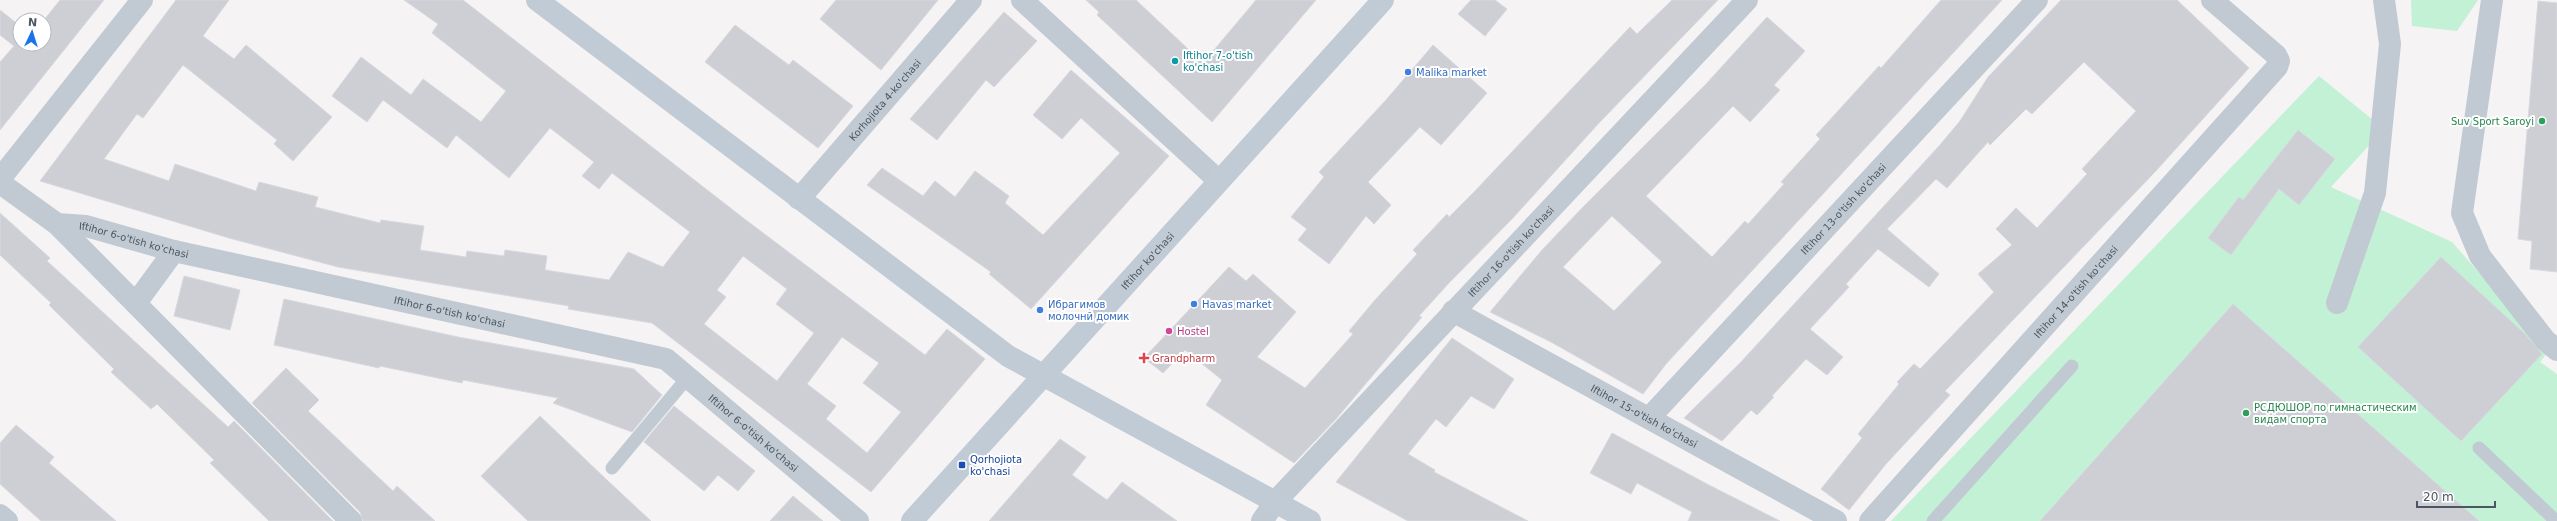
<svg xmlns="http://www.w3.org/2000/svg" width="2557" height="521" font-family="'DejaVu Sans',sans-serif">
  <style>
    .green { fill: #c3f1d5 }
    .building { fill: #cdcfd5; stroke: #d7d9de; fill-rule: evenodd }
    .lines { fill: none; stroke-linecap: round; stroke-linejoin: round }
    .lane { stroke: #c1cad2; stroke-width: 13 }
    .street { stroke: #c1cad2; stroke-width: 22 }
    .secondary { stroke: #c1cbd6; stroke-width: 22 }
    .culture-dot { fill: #0f9aa8; stroke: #fff; stroke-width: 1.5 }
    .shop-dot { fill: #3f7fe0; stroke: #fff; stroke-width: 1.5 }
    .leisure-dot { fill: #2e9e5b; stroke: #fff; stroke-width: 1.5 }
    .hotel-dot { fill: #d1479c; stroke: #fff; stroke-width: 1.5 }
    .health-dot { fill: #e0444e; stroke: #fff; stroke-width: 1.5 }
    .transit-dot { fill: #1a4fb4; stroke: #fff; stroke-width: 1.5 }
    .labels { text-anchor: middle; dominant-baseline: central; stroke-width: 4; stroke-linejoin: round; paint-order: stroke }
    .culture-label { font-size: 10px; fill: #0d838f; stroke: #fff; text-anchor: start }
    .shop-label { font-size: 10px; fill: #366cbe; stroke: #fff; text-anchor: start }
    .street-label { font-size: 10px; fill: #4a5661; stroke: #fff }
    .leisure-label { font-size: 10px; fill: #27864d; stroke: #fff; text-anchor: end }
    .hotel-label { font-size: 10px; fill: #b23c85; stroke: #fff; text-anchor: start }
    .health-label { font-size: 10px; fill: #be3a42; stroke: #fff; text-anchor: start }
    .transit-label { font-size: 10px; fill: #164399; stroke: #fff; text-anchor: start }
  </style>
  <rect width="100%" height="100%" fill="#f5f3f3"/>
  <g class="green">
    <polygon points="2411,0 2478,0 2457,31 2412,26"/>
    <polygon points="2319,76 2384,129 2331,187 2452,242 2548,352 2540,362 2557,374 2557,521 1891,521"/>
  </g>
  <g class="building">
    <polygon points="60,0 104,0 0,130 0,62 14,46 0,35 0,10 20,26 20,44 44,44 44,20"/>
    <path d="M176 0H229L203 36 234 59 246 45 332 117 293 161 274 144 277 140 183 65 143 118 137 114 104 159 169 181 175 164 256 191 259 182 318 197 315 207 380 223 381 220 424 226 420 250 466 257 467 251 504 256 505 250 547 256 545 270 609 280 628 252 663 267 690 232 612 173 599 189 582 176 594 162 550 128 509 178 456 135 447 148 383 100 367 122 332 96 361 57 411 95 423 79 481 122 506 91 432 33 438 24 404 0H463L742 217 925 355 947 329 985 359 871 492 652 323 568 309 569 306 338 267 229 238 40 181ZM743 256 787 289 776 304 814 333 777 381 704 324 726 297 717 290ZM842 337 879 363 863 383 901 412 867 453 826 419 836 406 807 384Z"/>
    <polygon points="836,0 938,0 881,70 820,19"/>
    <polygon points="1086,0 1136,0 1203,63 1256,0 1316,0 1212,122 1097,15 1099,12"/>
    <polygon points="1471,0 1495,0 1507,9 1485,36 1458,14"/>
    <polygon points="1672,0 1718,0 1599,123 1512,219 1448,284 1419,316 1422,317 1336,419 1294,463 1206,405 1222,380 1185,350 1163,373 1144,358 1229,267 1246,281 1253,274 1296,312 1257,357 1305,388 1353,334 1349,331 1375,300 1417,254 1413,250 1447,214 1449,217 1474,192 1630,27 1637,34"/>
    <path d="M1941 0H2002L1666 364 1643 394 1551 342 1490 312 1542 250 1583 207 1706 84 1767 17 1805 51 1774 85 1780 90 1750 122 1733 106 1646 196 1712 257 1745 221 1748 224 1784 184 1781 182 1820 139 1816 135 1879 66 1881 68ZM1612 216 1662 262 1614 311 1563 267Z"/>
    <polygon points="2061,0 2177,0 2249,68 2154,173 1945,391 1950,395 1886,464 1849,510 1821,489 1862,438 1858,434 1899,384 1897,382 1914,364 1920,369 1994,292 1978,274 2012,245 1996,229 2016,208 2037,228 2087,174 2082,169 2136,111 2084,62 2032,114 2026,109 1990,145 1988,142 1947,188 1936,179 1887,229 1939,274 1929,287 1878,249 1846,284 1849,287 1810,329 1843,357 1827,375 1806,359 1772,396 1774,397 1757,415 1751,410 1722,441 1684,418 1740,363 1939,146 1960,121 1988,77"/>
    <polygon points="2538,1 2557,3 2557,272 2530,269 2532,241 2518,239"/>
    <polygon points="1004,12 1037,41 994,87 986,80 937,140 910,119"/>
    <polygon points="735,25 789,65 793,60 853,106 818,148 705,62"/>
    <polygon points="1433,45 1487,93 1441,145 1420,127 1368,182 1391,205 1374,224 1366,216 1329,264 1298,240 1307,229 1291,217 1324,177 1319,172 1386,100"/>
    <polygon points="1071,70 1169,156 1031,309 989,274 991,272 867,185 882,168 923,196 935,181 955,197 975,171 1009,196 1005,203 1043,235 1120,153 1081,118 1062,139 1033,115"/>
    <polygon points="2298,130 2335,159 2299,205 2279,189 2231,255 2208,238 2239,197 2243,200"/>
    <polygon points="0,213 50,258 47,261 228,427 234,421 333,521 269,521 210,463 214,460 157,404 151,409 111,372 114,369 49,305 51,303 0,255"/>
    <polygon points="2441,257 2525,334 2542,354 2461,441 2358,347"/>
    <polygon points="184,276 240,290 230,330 174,316"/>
    <polygon points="284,299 458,337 634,369 662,395 632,432 553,403 558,398 463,380 462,383 380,366 379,368 274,345"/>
    <polygon points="2233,304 2479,521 2040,521"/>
    <polygon points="1452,338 1514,379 1494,409 1471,396 1446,427 1436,419 1408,454 1435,470 1434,472 1528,521 1408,521 1336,482"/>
    <polygon points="286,368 319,400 308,411 393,491 397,486 435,521 363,521 360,512 252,403"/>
    <polygon points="674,406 755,471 738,491 718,475 704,491 644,442"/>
    <polygon points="540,416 608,481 651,521 528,521 481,476"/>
    <polygon points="16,425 54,457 49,463 116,521 41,521 0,484 0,443"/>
    <polygon points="1612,433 1707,484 1780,521 1688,521 1692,512 1637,483 1631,494 1590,473"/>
    <polygon points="1060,439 1086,457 1072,475 1107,500 1122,482 1177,521 989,521"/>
    <polygon points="793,496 823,521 770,521"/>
  </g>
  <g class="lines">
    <g class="lane">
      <polyline points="2479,448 2556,521"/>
      <polyline points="612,468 688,377"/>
      <polyline points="1933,521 2072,366"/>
    </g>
    <g class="street">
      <polyline points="1022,0 1219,181"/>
      <polyline points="2492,0 2462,213 2480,256 2545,340 2557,350"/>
      <polyline points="0,179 142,0"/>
      <path id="s1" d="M0 183 57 224 86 226 174 251 666 359 858 521"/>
      <path id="s2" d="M799 199 971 0"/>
      <polyline points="57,224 351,521"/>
      <polyline points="136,303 174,251"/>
      <polyline points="2337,303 2375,193 2390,44 2384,0"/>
      <path id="s3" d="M1453 311 1836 521"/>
      <path id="s4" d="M1650 417 2037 0"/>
      <polyline points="0,515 7,521"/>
      <path id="s5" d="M1262 521 1275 502 1747 0"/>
      <path id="s6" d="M1870 521 2277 67 2279 61 2276 55 2212 0"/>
    </g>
    <g class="secondary">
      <polyline points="537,0 1008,356 1310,521"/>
      <path id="s7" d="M912 521 1383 0"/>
    </g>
  </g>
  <circle class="culture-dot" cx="1175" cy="61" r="4"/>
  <g class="shop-dot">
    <circle cx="1408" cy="72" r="4"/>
    <circle cx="1194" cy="304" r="4"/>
    <circle cx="1040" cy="310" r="4"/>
  </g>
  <g class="leisure-dot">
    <circle cx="2542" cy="121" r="4"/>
    <circle cx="2246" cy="413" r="4"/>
  </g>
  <circle class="hotel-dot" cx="1169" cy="331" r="4"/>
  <path class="health-dot" d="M1142 352h4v4h4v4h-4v4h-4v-4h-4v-4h4z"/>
  <rect class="transit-dot" x="958" y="461" width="8" height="8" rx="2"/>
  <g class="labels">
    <g class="culture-label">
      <text x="1183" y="55">Iftihor 7-o'tish<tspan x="1183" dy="12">ko'chasi</tspan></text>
    </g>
    <g class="shop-label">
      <text x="1416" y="72">Malika market</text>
      <text x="1048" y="304">Ибрагимов<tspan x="1048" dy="12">молочнй домик</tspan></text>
      <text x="1202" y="304">Havas market</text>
    </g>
    <g class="street-label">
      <text stroke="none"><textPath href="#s2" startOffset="131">Korhojiota 4-ko'chasi</textPath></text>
      <text stroke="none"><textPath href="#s4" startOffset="284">Iftihor 13-o'tish ko'chasi</textPath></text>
      <text stroke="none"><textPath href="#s1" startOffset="149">Iftihor 6-o'tish ko'chasi</textPath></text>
      <text stroke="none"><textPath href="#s5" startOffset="367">Iftihor 16-o'tish ko'chasi</textPath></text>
      <text stroke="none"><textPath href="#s7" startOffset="351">Iftihor ko'chasi</textPath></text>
      <text stroke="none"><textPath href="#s6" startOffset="308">Iftihor 14-o'tish ko'chasi</textPath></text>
      <text stroke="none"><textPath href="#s1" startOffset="473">Iftihor 6-o'tish ko'chasi</textPath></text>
      <text stroke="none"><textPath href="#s3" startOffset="218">Iftihor 15-o'tish ko'chasi</textPath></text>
      <text stroke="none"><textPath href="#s1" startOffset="809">Iftihor 6-o'tish ko'chasi</textPath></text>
    </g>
    <g class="leisure-label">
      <text x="2534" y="121">Suv Sport Saroyi</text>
      <text x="2254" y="407" text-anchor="start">РСДЮШОР по гимнастическим<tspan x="2254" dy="12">видам спорта</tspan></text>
    </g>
    <g class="hotel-label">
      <text x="1177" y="331">Hostel</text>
    </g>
    <g class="health-label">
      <text x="1152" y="358">Grandpharm</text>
    </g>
    <g class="transit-label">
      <text x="970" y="459">Qorhojiota<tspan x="970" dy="12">ko'chasi</tspan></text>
    </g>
  </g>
  <g transform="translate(32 32) rotate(4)"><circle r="19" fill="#ffffff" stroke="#b7bbc0"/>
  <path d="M0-3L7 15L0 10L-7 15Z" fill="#1a73e8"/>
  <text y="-6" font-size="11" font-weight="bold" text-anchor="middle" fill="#4a5661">N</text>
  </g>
  <path d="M2417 501v6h78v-6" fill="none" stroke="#4a5661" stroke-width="2"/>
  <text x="2423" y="501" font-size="12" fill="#4a5661" stroke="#ffffff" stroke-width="3" paint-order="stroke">20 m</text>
</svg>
